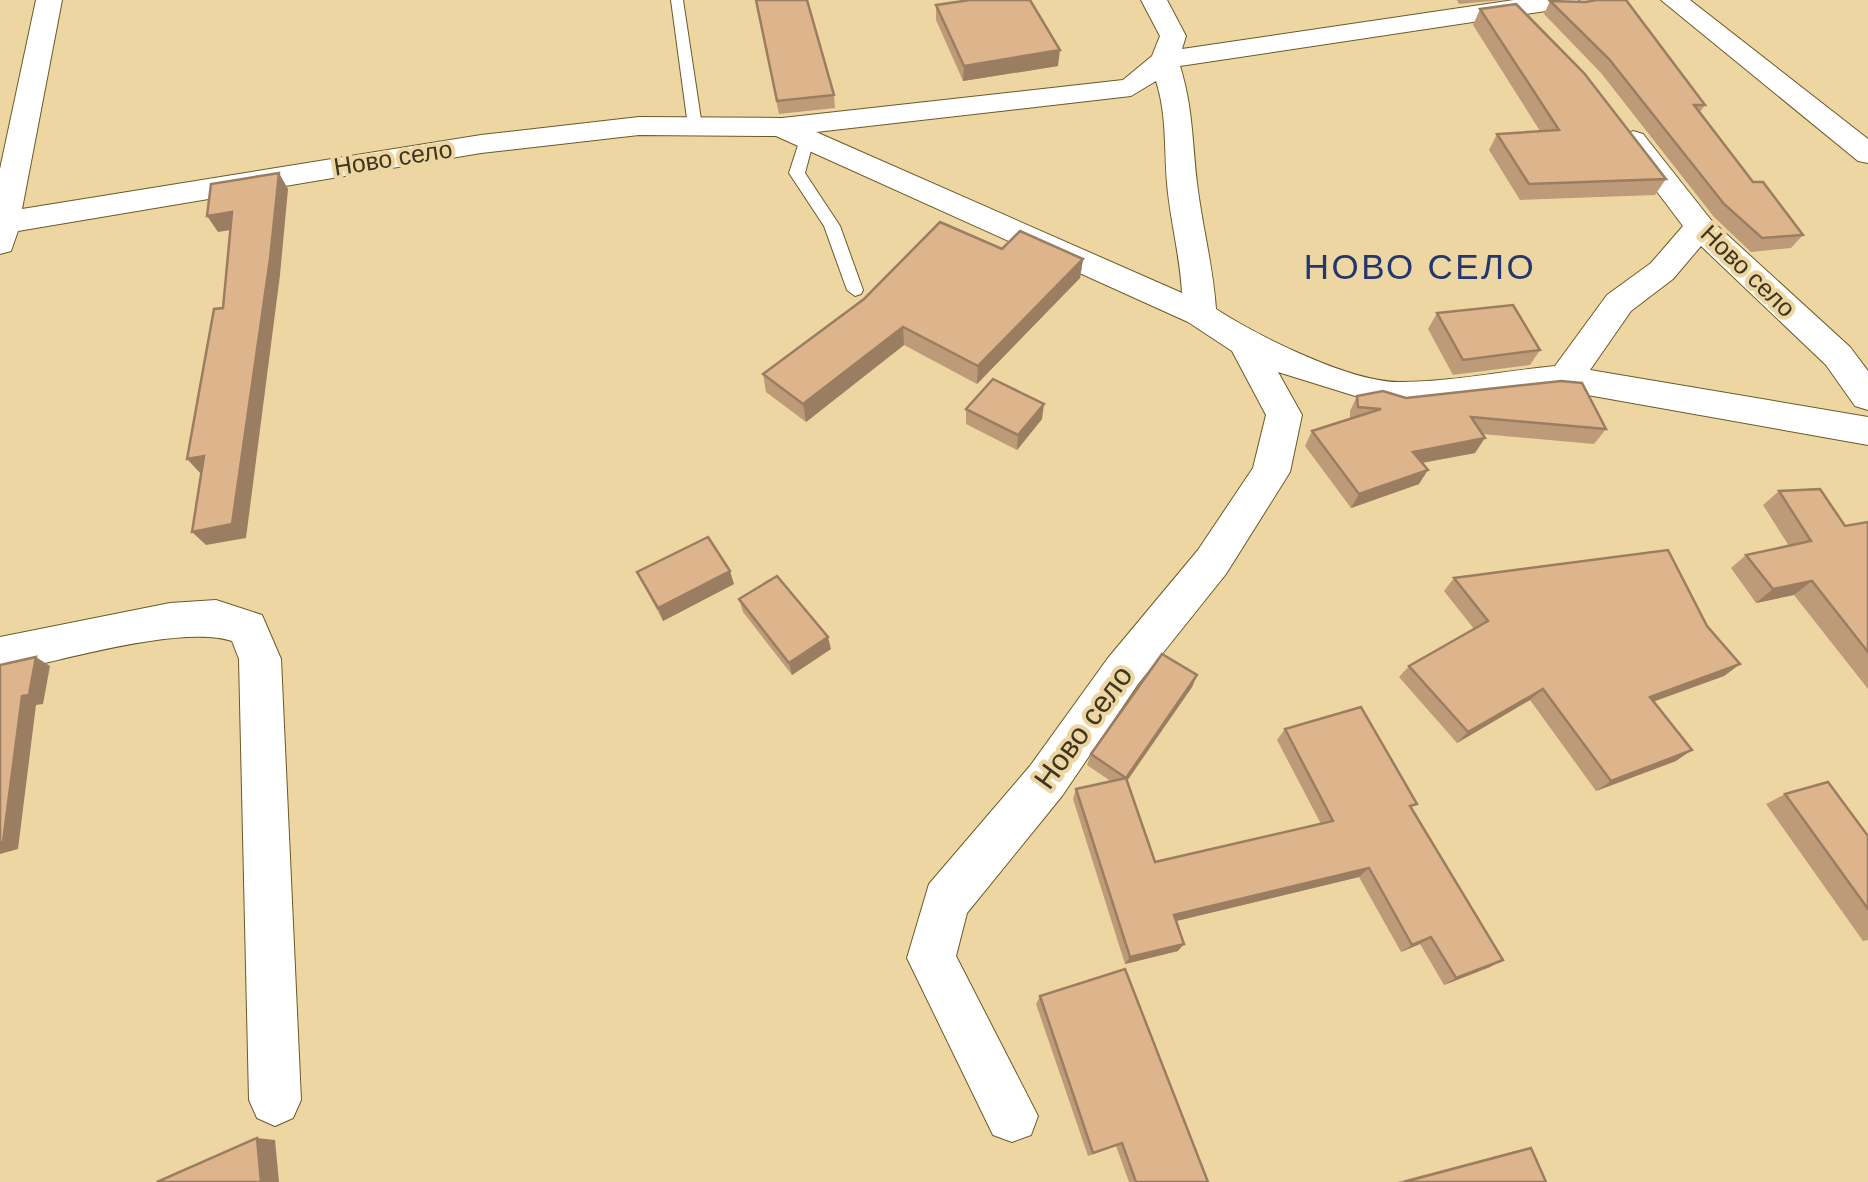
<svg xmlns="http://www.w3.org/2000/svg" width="1868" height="1182" font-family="'DM Sans',sans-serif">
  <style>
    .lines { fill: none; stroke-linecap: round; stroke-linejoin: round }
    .lane-casing { stroke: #6d5927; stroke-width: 2 }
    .street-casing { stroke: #6d5927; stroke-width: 2 }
    .lane { fill: #fff; fill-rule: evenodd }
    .street { fill: #fff; fill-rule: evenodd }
    .wall { fill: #be9b78 }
    .shaded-wall { fill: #9b7e61 }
    .building { fill: #ddb48b; stroke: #9b7e61; stroke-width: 2.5 }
    .labels { text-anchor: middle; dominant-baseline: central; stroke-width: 8; stroke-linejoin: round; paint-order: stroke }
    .far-street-label { font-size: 25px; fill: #3f3621; stroke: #edd6a1 }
    .street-label { font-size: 30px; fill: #3f3621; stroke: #edd6a1 }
    .quarter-label { font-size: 35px; letter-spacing: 2.5px; fill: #23366e; stroke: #edd6a1 }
  </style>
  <rect width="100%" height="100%" fill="#edd6a1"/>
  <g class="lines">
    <defs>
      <g id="lane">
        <polygon points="671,0 683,0 702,126 695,130 688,126"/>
        <polygon points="807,134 814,139 805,173 840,226 863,290 861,294 855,296 847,290 824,226 789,173 800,139"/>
      </g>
      <g id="street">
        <path d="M36 0H62L22 209 481 135 639 117 782 118 1123 80 1152 56 1160 36 1141 0H1167L1186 36 1182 49 1514 0H1579L1566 8 1180 66C1193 108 1192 140 1197 183 1202 225 1213 266 1216 309 1258 336 1351 383 1401 382 1452 382 1504 371 1555 366L1607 295 1651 263 1683 226 1618 140 1633 131 1643 134 1711 220 1850 347 1868 371V410L1855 406 1826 365 1701 246 1673 279 1631 311 1590 370 1868 417V445L1565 391 1397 409 1278 372 1302 415 1290 472 1226 574 1138 684 1062 796 967 913 956 956 1038 1116 1031 1135 1012 1142 993 1135 907 958 929 884 1030 766 1108 658 1198 550 1253 468 1266 415 1232 351 1188 322 776 136 639 135 481 153 18 231 11 251 0 254V169ZM1156 81C1167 115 1164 147 1167 183 1170 220 1180 255 1182 293L816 132 1131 96Z"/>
        <polygon points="1661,0 1690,0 1868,139 1868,163 1858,161"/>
        <path d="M216 600 262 615 281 659 301 1100 293 1118 275 1126 257 1118 249 1100 239 659 232 641C180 624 57 662 0 673V637L170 603Z"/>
      </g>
    </defs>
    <use href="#lane" class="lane-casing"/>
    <use href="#street" class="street-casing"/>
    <use href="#lane" class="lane"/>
    <use href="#street" class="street"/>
  </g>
  <g class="wall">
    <polygon points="756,0 807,0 834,95 835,108 779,114"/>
    <polygon points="1457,0 1502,0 1459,4"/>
    <polygon points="1550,1 1705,105 1700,112 1753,182 1803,235 1791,248 1751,252 1714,217 1601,73 1544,14"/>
    <polygon points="936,5 1058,66 963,81 936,20"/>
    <polygon points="1480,9 1666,179 1655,195 1520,200 1489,150 1497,134 1540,131 1473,25"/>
    <polygon points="1002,249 1083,259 1080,278 977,384 904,345 806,422 766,392 763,374"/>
    <polygon points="1437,313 1540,350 1530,365 1453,375 1428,329"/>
    <polygon points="1357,396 1406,398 1606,429 1594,444 1482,434 1475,453 1422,463 1419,484 1351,508 1305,446 1312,431 1350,419 1350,411"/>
    <polygon points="966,409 1042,419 1017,450 966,424"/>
    <polygon points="1779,491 1845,526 1868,522 1868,689 1794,595 1756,603 1731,568 1746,555 1789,546 1763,505"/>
    <polygon points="637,572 734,584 663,621"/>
    <polygon points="1454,578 1707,626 1740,664 1724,676 1653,702 1676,761 1596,791 1530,700 1457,743 1399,677 1409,666 1474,629 1444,591"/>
    <polygon points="739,599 831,649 792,675 743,612"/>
    <polygon points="1197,675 1192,687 1127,781 1155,862 1321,824 1277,740 1285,729 1412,809 1490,967 1444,985 1420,944 1401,952 1359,877 1176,921 1178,951 1125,964 1073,799 1076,789 1112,782 1087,765 1091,754"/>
    <polygon points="1785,794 1868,836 1868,940 1863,941 1766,804"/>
    <polygon points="1040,996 1208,1182 1129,1182 1116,1146 1088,1156 1036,1004"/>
    <polygon points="1531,1148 1546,1182 1397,1182 1515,1151"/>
  </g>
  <g class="shaded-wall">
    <polygon points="1060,50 1058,66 963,81 964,66"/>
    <polygon points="279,173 288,189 280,275 246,538 206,545 192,532"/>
    <polygon points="232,212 243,228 218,232 207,216"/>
    <polygon points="1083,259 1080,278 977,384 978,366"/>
    <polygon points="903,327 904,345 806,422 803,404"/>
    <polygon points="1044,404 1042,419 1017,450 1018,435"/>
    <polygon points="1485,438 1475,453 1404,466 1413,452"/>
    <polygon points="204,456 201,474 187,459"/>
    <polygon points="1428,470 1419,484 1351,508 1359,494"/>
    <polygon points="730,571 734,584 663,621 658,608"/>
    <polygon points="1812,581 1794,595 1756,603 1773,589"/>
    <polygon points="828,637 831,649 792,675 789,663"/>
    <polygon points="36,657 50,666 43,704 36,705 18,849 0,854 0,843 22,696"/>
    <polygon points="1740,664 1724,676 1635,708 1650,697"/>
    <polygon points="1197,675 1192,687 1122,788 1126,778"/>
    <polygon points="1543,689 1530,700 1457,743 1468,732"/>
    <polygon points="1692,750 1676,761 1596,791 1611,781"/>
    <polygon points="1369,868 1359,877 1168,923 1174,915"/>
    <polygon points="1431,937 1420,944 1401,952 1412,945"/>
    <polygon points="1184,944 1178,951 1125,964 1130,957"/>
    <polygon points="1503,960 1490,967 1444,985 1456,978"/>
    <polygon points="257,1138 275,1140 279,1182 261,1182"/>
  </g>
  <g class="building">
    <polygon points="756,0 807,0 834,95 777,101"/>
    <polygon points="970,0 1030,0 1060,50 964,66 936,5"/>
    <polygon points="1596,0 1626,0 1705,105 1694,105 1753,182 1763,182 1803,235 1762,238 1724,204 1609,59 1550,1 1586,2"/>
    <polygon points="1516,4 1584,73 1666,179 1529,184 1497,134 1559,130 1480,9"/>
    <polygon points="279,173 270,259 232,524 192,532 204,456 187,459 214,309 223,308 232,212 207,216 211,184"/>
    <polygon points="940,222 1002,249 1020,231 1083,259 978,366 903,327 803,404 763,374 864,299"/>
    <polygon points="1513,305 1540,350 1463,360 1437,313"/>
    <polygon points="993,379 1044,404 1018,435 966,409"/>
    <polygon points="1561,381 1582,383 1606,429 1471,417 1485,438 1413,452 1428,470 1359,494 1312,431 1381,409 1358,407 1357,396 1383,391 1406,398"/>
    <polygon points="1820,489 1845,526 1868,522 1868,652 1812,581 1773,589 1746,555 1811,541 1779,491"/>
    <polygon points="708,537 730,571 658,608 637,572"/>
    <polygon points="1668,550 1707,626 1740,664 1650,697 1692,750 1611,781 1543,689 1468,732 1409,666 1488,621 1454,578"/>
    <polygon points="777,576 828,637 789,663 739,599"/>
    <polygon points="1162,654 1197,675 1126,778 1091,754"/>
    <polygon points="36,657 29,695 22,696 3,842 0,843 0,665"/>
    <polygon points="1361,707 1417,804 1410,806 1503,960 1456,978 1431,937 1412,945 1369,868 1174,915 1184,944 1130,957 1076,789 1126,778 1155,862 1333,821 1285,729"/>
    <polygon points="1828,782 1868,836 1868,909 1785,794"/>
    <polygon points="1125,969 1208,1182 1136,1182 1122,1143 1093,1153 1040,996"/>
    <polygon points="257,1138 261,1182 157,1182"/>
    <polygon points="1531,1148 1546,1182 1404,1182"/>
  </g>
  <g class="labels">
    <g class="far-street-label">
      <text transform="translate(393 158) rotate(-9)">Ново село</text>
      <text transform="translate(1748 271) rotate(44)">Ново село</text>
    </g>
    <g class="street-label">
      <text transform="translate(1083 727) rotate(-54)">Ново село</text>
    </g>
    <g class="quarter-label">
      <text x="1420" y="267">НОВО СЕЛО</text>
    </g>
  </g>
</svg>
